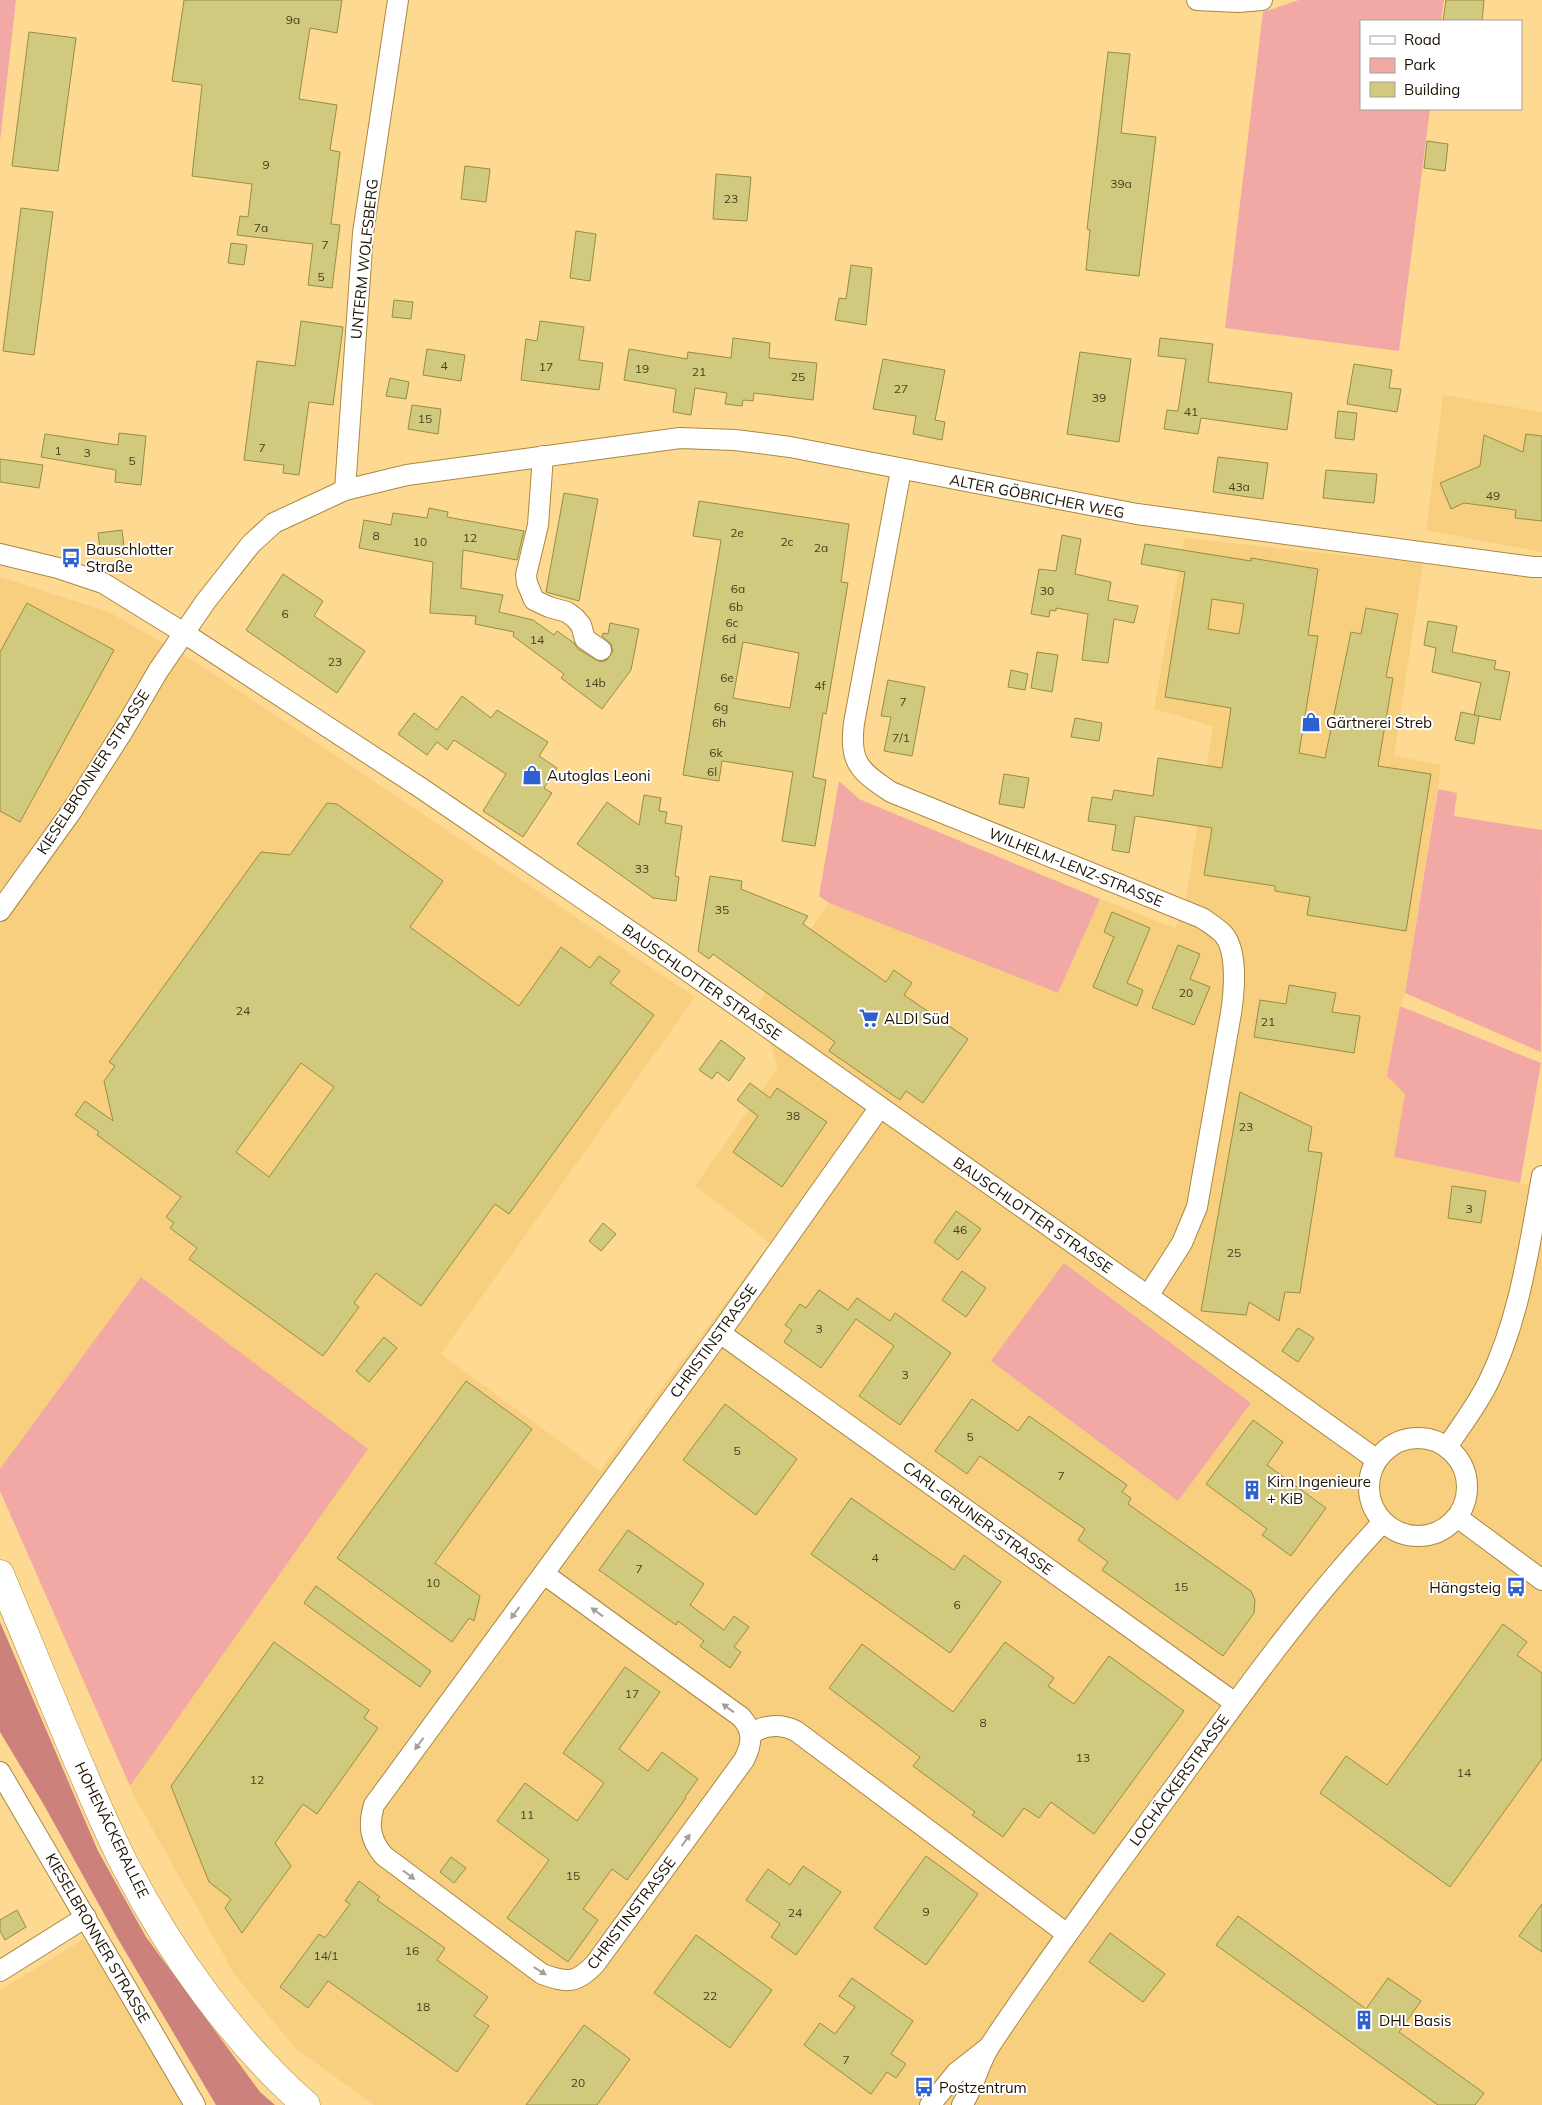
<svg xmlns="http://www.w3.org/2000/svg" width="1542" height="2105" font-family="Mulish,sans-serif">
  <style>
    .built { fill: #f7cf7f }
    .green { fill: #f2a9a5 }
    .forest { fill: #cc817d }
    .building { fill: #d1c97d; stroke: #968e42; fill-rule: evenodd }
    .lines { fill: none; stroke-linecap: round; stroke-linejoin: round }
    .minor-casing { stroke: #aa8841; stroke-width: 22 }
    .primary-casing { stroke: #aa8841; stroke-width: 29 }
    .minor { stroke: #fff; stroke-width: 20 }
    .primary { stroke: #fff; stroke-width: 28 }
    .oneway { fill: #a4a099 }
    .labels { text-anchor: middle; dominant-baseline: central; stroke-width: 4; stroke-linejoin: round; paint-order: stroke }
    .number-label { font-size: 12px; fill: #483f1f }
    .street-label { font-size: 15px; fill: #1b1100; stroke: #fff }
    .poi-label { font-size: 15px; fill: #1b1100; stroke: #fff; text-anchor: start }
  </style>
  <rect width="100%" height="100%" fill="#fdd991"/>
  <g class="built">
    <polygon points="1443,395 1542,412 1542,552 1426,530"/>
    <polygon points="1184,538 1423,564 1394,756 1441,765 1405,993 1400,1006 1405,1094 1394,1157 1542,1188 1542,2105 374,2105 295,2048 235,1975 135,1798 0,1491 0,577 109,612 202,666 695,997 441,1354 600,1471 770,1243 695,1186 778,1068 758,1004 829,903 1057,993 1100,899 1175,928 1186,899 1213,726 1154,709"/>
    <polygon points="84,1939 185,2105 0,2105 0,1990"/>
  </g>
  <g class="green">
    <polygon points="0,0 16,0 0,141"/>
    <polygon points="1299,0 1444,0 1441,21 1361,21 1361,109 1430,109 1399,351 1225,328 1263,12"/>
    <polygon points="839,781 859,799 1100,899 1058,993 829,903 819,896"/>
    <polygon points="1438,789 1457,793 1454,816 1542,830 1541,1052 1405,993"/>
    <polygon points="1400,1006 1541,1063 1520,1183 1394,1157 1405,1094 1387,1076"/>
    <polygon points="1064,1263 1251,1403 1178,1501 991,1361"/>
    <polygon points="141,1277 368,1449 130,1786 0,1491 0,1469"/>
  </g>
  <polygon class="forest" points="0,1622 98,1851 146,1937 260,2092 275,2105 216,2105 118,1939 44,1805 0,1732"/>
  <g class="building">
    <polygon points="184,0 342,0 337,33 310,28 299,99 337,105 330,150 340,152 331,224 340,225 332,288 308,285 313,244 237,235 240,216 248,217 252,184 192,176 202,85 172,81"/>
    <polygon points="1446,0 1484,0 1482,21 1443,21"/>
    <polygon points="29,32 76,38 58,171 12,166"/>
    <polygon points="1108,52 1130,54 1121,133 1156,137 1139,276 1086,270 1090,230 1087,229"/>
    <polygon points="1427,141 1448,144 1445,171 1424,168"/>
    <polygon points="465,166 490,169 486,202 461,199"/>
    <polygon points="716,174 751,177 747,221 713,219"/>
    <polygon points="21,208 53,212 34,355 3,351"/>
    <polygon points="576,231 596,234 590,281 570,278"/>
    <polygon points="231,243 247,245 244,265 228,263"/>
    <polygon points="851,265 872,268 866,325 835,320 839,298 846,299"/>
    <polygon points="394,300 413,302 411,319 392,317"/>
    <polygon points="301,321 343,327 333,405 309,402 299,475 283,473 284,465 244,460 257,361 295,366"/>
    <polygon points="540,321 584,327 579,360 603,363 599,390 521,380 526,339 537,341"/>
    <polygon points="733,338 770,343 769,358 817,363 813,400 754,393 753,401 743,400 742,406 725,404 727,393 695,388 691,415 673,412 676,389 624,380 629,349 687,359 688,352 731,358"/>
    <polygon points="1160,338 1213,344 1208,382 1292,393 1287,430 1201,418 1198,434 1164,429 1167,410 1178,411 1186,359 1158,356"/>
    <polygon points="427,349 465,355 461,381 423,375"/>
    <polygon points="1080,352 1131,359 1119,442 1067,434"/>
    <polygon points="883,359 945,370 935,420 945,422 942,440 913,434 916,416 873,409"/>
    <polygon points="1354,364 1392,370 1389,388 1401,389 1397,412 1347,404"/>
    <polygon points="390,378 409,382 406,399 386,396"/>
    <polygon points="412,405 441,409 438,434 408,429"/>
    <polygon points="1338,411 1357,413 1354,440 1335,438"/>
    <polygon points="119,433 146,436 141,485 115,482 116,470 41,457 45,434 118,445"/>
    <polygon points="1526,434 1542,436 1542,521 1515,518 1516,510 1464,503 1451,509 1440,483 1480,466 1484,435 1523,452"/>
    <polygon points="1218,457 1268,463 1263,499 1213,492"/>
    <polygon points="0,459 43,465 39,488 0,482"/>
    <polygon points="1326,470 1377,474 1374,503 1323,498"/>
    <polygon points="564,493 598,499 579,601 546,592"/>
    <path d="M699 501 849 524 841 582 848 583 826 714 823 713 813 777 826 780 815 846 782 841 793 772 722 761 719 781 683 775 721 540 693 536ZM743 642 799 653 790 708 733 698Z"/>
    <polygon points="429,508 448,512 447,517 524,531 517,560 463,550 461,588 503,595 499,612 533,620 554,635 557,631 574,643 578,649 600,662 607,660 613,651 611,644 602,636 603,633 608,634 610,623 639,629 631,670 602,709 561,678 564,674 513,636 514,632 475,624 476,616 430,613 433,562 359,548 364,520 391,525 393,513 427,518"/>
    <polygon points="122,530 124,547 100,549 98,533"/>
    <polygon points="1062,535 1081,539 1075,574 1111,582 1108,600 1138,606 1134,623 1114,619 1108,663 1082,660 1088,614 1056,608 1056,611 1050,610 1049,617 1031,614 1039,569 1056,571"/>
    <path d="M1145 544 1251 561V558L1318 569 1308 635 1318 636 1299 753 1325 758 1351 632 1361 634 1366 608 1398 614 1386 677 1393 678 1378 766 1431 774 1406 931 1307 915 1310 897 1275 891V886L1204 875 1212 828 1135 816 1129 853 1112 850 1116 825 1088 821 1092 797 1112 800 1114 790 1153 796 1158 758 1222 768 1231 708 1165 697 1185 572 1141 564ZM1212 599 1244 604 1239 634 1208 629Z"/>
    <polygon points="283,574 323,601 314,616 365,651 337,693 246,630"/>
    <polygon points="27,603 114,650 20,822 0,811 0,652"/>
    <polygon points="1428,621 1457,626 1452,652 1496,661 1494,669 1510,672 1500,720 1474,715 1481,683 1432,672 1436,648 1424,645"/>
    <polygon points="1037,652 1058,655 1052,692 1031,688"/>
    <polygon points="1011,670 1028,674 1025,690 1008,687"/>
    <polygon points="888,680 925,687 912,756 884,751 891,717 881,716"/>
    <polygon points="462,696 491,718 497,710 548,742 539,756 557,768 544,788 552,793 523,837 483,811 506,774 454,740 447,750 437,742 427,755 398,734 414,713 437,730"/>
    <polygon points="1461,712 1479,716 1474,744 1455,740"/>
    <polygon points="1075,718 1102,723 1099,741 1071,737"/>
    <polygon points="1004,774 1029,778 1024,808 999,804"/>
    <polygon points="644,795 661,798 659,811 667,812 665,823 682,826 675,876 679,877 676,901 653,898 577,844 607,802 639,825"/>
    <path d="M327 803 337 804 443 881 410 927 519 1006 561 947 590 968 599 956 620 971 610 983 654 1015 509 1214 495 1204 421 1306 376 1273 354 1303 359 1307 323 1356 189 1259 197 1248 170 1228 174 1223 166 1217 181 1197 97 1135 99 1132 75 1115 85 1101 113 1121 104 1081 115 1066 109 1062 261 852 290 855ZM301 1063 334 1087 269 1177 236 1152Z"/>
    <polygon points="710,876 742,881 741,889 808,916 803,924 886,982 894,970 912,983 904,995 968,1039 923,1103 906,1091 900,1100 829,1051 835,1042 713,954 709,959 698,951"/>
    <polygon points="1112,912 1150,928 1127,983 1143,990 1137,1006 1093,987 1114,937 1104,932"/>
    <polygon points="1178,945 1200,954 1190,979 1210,987 1194,1025 1152,1008"/>
    <polygon points="1289,985 1336,993 1332,1012 1360,1016 1354,1053 1254,1037 1260,1000 1286,1004"/>
    <polygon points="721,1040 745,1058 729,1081 717,1072 712,1079 699,1070"/>
    <polygon points="750,1083 770,1098 777,1088 827,1122 782,1187 733,1152 758,1116 737,1100"/>
    <polygon points="1240,1092 1312,1127 1308,1151 1322,1153 1300,1293 1285,1292 1279,1321 1249,1302 1246,1315 1201,1311"/>
    <polygon points="1452,1186 1486,1191 1481,1223 1448,1218"/>
    <polygon points="956,1211 981,1229 958,1260 934,1242"/>
    <polygon points="603,1223 616,1234 601,1251 589,1241"/>
    <polygon points="962,1271 986,1288 966,1317 942,1300"/>
    <polygon points="819,1290 848,1310 857,1298 890,1321 895,1313 951,1353 900,1425 859,1396 894,1346 856,1319 821,1368 784,1342 792,1330 785,1325 800,1304 806,1308"/>
    <polygon points="1298,1328 1314,1338 1298,1362 1282,1351"/>
    <polygon points="384,1337 397,1348 369,1382 356,1371"/>
    <polygon points="466,1381 532,1429 435,1563 480,1596 474,1621 469,1618 452,1642 337,1558"/>
    <polygon points="972,1399 1018,1431 1029,1416 1127,1485 1122,1492 1131,1498 1128,1504 1251,1591 1255,1600 1254,1613 1223,1656 1102,1570 1108,1562 1078,1540 1085,1529 980,1456 967,1474 935,1451"/>
    <polygon points="725,1404 797,1459 756,1515 683,1460"/>
    <polygon points="1253,1420 1283,1442 1267,1465 1326,1508 1291,1556 1262,1535 1267,1529 1206,1484"/>
    <polygon points="851,1498 954,1570 964,1555 1001,1582 950,1653 811,1554"/>
    <polygon points="628,1530 704,1584 690,1605 724,1630 734,1616 749,1627 734,1647 741,1652 730,1668 700,1646 704,1641 678,1621 676,1625 599,1570"/>
    <polygon points="316,1586 431,1671 420,1687 304,1603"/>
    <polygon points="1503,1624 1527,1642 1517,1655 1542,1673 1542,1759 1450,1887 1320,1793 1346,1756 1387,1785"/>
    <polygon points="274,1642 369,1710 364,1718 378,1728 317,1814 303,1804 275,1843 291,1866 242,1933 225,1908 231,1899 209,1882 171,1786"/>
    <polygon points="1005,1642 1054,1678 1048,1686 1074,1704 1109,1656 1184,1711 1094,1834 1051,1802 1039,1818 1024,1808 1003,1837 972,1815 975,1812 913,1766 920,1757 829,1688 862,1644 953,1712"/>
    <polygon points="625,1667 660,1692 619,1749 648,1771 662,1752 698,1779 685,1797 686,1798 627,1880 612,1869 583,1909 598,1920 568,1962 507,1918 549,1860 497,1821 525,1783 577,1821 604,1783 563,1753"/>
    <polygon points="926,1856 978,1894 926,1965 874,1928"/>
    <polygon points="451,1857 466,1868 454,1883 440,1872"/>
    <polygon points="803,1866 841,1892 796,1955 771,1937 780,1924 746,1900 768,1869 790,1885"/>
    <polygon points="359,1881 380,1897 377,1900 445,1948 437,1960 488,1997 474,2016 489,2026 457,2072 328,1981 308,2008 280,1987 319,1934 325,1938 350,1904 345,1901"/>
    <polygon points="1542,1904 1542,1952 1519,1936"/>
    <polygon points="17,1910 26,1927 5,1940 0,1931 0,1920"/>
    <polygon points="1238,1916 1366,2009 1388,1978 1421,2001 1399,2032 1484,2093 1475,2105 1438,2105 1216,1945"/>
    <polygon points="1110,1933 1165,1974 1143,2002 1089,1962"/>
    <polygon points="696,1935 772,1990 730,2048 654,1993"/>
    <polygon points="852,1978 913,2021 891,2054 906,2064 896,2078 887,2072 871,2094 804,2045 820,2023 835,2034 855,2007 839,1996"/>
    <polygon points="584,2025 630,2059 597,2105 526,2105"/>
  </g>
  <g class="lines">
    <defs>
      <g id="minor">
        <polyline points="1197,0 1238,2 1262,0"/>
        <polyline points="543,456 538,525 526,575 527,583 534,600 549,607 567,612 575,618 581,625 585,639 601,650"/>
        <path d="M901 470 854 723C849 762 859 771 891 792L1202 918C1209 923 1218 928 1224 935 1238 952 1234 993 1231 1013L1197 1207 1182 1243 1148 1296"/>
        <polyline points="345,490 363,233 398,0"/>
        <polyline points="0,554 58,568 103,583 184,633 421,788 665,955 1148,1296 1377,1460"/>
        <polyline points="0,911 71,812 123,731 158,671 206,601 251,544 274,523 345,490 407,475 680,438 735,440 790,447 1137,514 1533,567 1542,567"/>
        <polyline points="720,1333 1235,1703"/>
        <circle cx="1418" cy="1487" r="49"/>
        <path d="M1447 1447C1461 1426 1477 1405 1488 1383 1520 1318 1529 1247 1542 1176"/>
        <polyline points="1457,1517 1542,1580"/>
        <path d="M544 1574 741 1717C754 1731 752 1744 744 1760L595 1964C576 1984 567 1983 542 1974L384 1856C370 1840 368 1825 374 1805L720 1333 880 1107"/>
        <path d="M751 1734C765 1724 781 1724 796 1731L1067 1934"/>
        <polyline points="0,1772 195,2105"/>
        <polyline points="0,1971 86,1917"/>
        <polyline points="930,2105 956,2073 988,2048"/>
        <path d="M962 2105C975 2086 978 2063 991 2044 1049 1957 1111 1874 1173 1789 1239 1698 1305 1605 1383 1522"/>
      </g>
      <path id="primary" d="M0 1574C25 1634 49 1693 74 1752 91 1791 107 1831 127 1869 172 1955 233 2040 306 2105"/>
    </defs>
    <use href="#minor" class="minor-casing"/>
    <use href="#primary" class="primary-casing"/>
    <use href="#minor" class="minor"/>
    <use href="#primary" class="primary"/>
  </g>
  <defs><path id="oneway-solid" d="M-6-.8H1V-3.2L6.5 0L1 3.2V.8H-6Z" transform="scale(1.25)"/></defs>
  <g class="oneway">
    <use href="#oneway-solid" transform="translate(597 1612) rotate(-144)"/>
    <use href="#oneway-solid" transform="translate(515 1613) rotate(126)"/>
    <use href="#oneway-solid" transform="translate(728 1708) rotate(-144)"/>
    <use href="#oneway-solid" transform="translate(419 1744) rotate(126)"/>
    <use href="#oneway-solid" transform="translate(686 1840) rotate(-54)"/>
    <use href="#oneway-solid" transform="translate(409 1875) rotate(37)"/>
    <use href="#oneway-solid" transform="translate(540 1971) rotate(32)"/>
  </g>
  <defs>
    <symbol id="bus-bare" viewBox="-9 -9 18 18"><path d="M-5-6H5V4H4V6H2V4H-2V6H-4V4H-5ZM-3.5-4V0h7V-4ZM-3.5 1.2v1.5H-2V1.2ZM2 1.2v1.5H3.5V1.2Z" fill="#2f60cf" stroke="#fff" stroke-width="2.5" paint-order="stroke"/></symbol>
    <symbol id="shop-bare" viewBox="-9 -9 18 18"><path d="M-5-2.5h2.3a2.7 3.5 0 0 1 5.4 0H5L5.5 6h-11ZM-1.5-2.5h3a1.5 2.3 0 0 0-3 0Z" fill="#2f60cf" stroke="#fff" stroke-width="2.5" paint-order="stroke"/></symbol>
    <symbol id="supermarket-bare" viewBox="-9 -9 18 18"><path d="M-6-5.5h2.5l.6 2H6L4.5 2H-2.5L-4.4-4H-6ZM-1.5 3.2a1.3 1.3 0 1 0 .1 0ZM3 3.2a1.3 1.3 0 1 0 .1 0Z" fill="#2f60cf" stroke="#fff" stroke-width="2.5" paint-order="stroke"/></symbol>
    <symbol id="building-bare" viewBox="-9 -9 18 18"><path d="M-4-6H4V6H1V3H-1V6H-4ZM-2.5-4.3h1.7v1.8h-1.7ZM.8-4.3h1.7v1.8H.8ZM-2.5-1h1.7V.8h-1.7ZM.8-1h1.7V.8H.8Z" fill="#2f60cf" stroke="#fff" stroke-width="2.5" paint-order="stroke"/></symbol>
  </defs>
  <g fill-rule="evenodd">
    <use href="#bus-bare" x="57" y="544" width="28" height="28"/>
    <use href="#shop-bare" x="1297" y="708" width="28" height="28"/>
    <use href="#shop-bare" x="518" y="761" width="28" height="28"/>
    <use href="#supermarket-bare" x="855" y="1004" width="28" height="28"/>
    <use href="#building-bare" x="1238" y="1476" width="28" height="28"/>
    <use href="#bus-bare" x="1502" y="1573" width="28" height="28"/>
    <use href="#building-bare" x="1350" y="2006" width="28" height="28"/>
    <use href="#bus-bare" x="910" y="2073" width="28" height="28"/>
  </g>
  <g class="labels">
    <g class="number-label">
      <text x="293" y="19">9a</text>
      <text x="266" y="164">9</text>
      <text x="1121" y="183">39a</text>
      <text x="731" y="198">23</text>
      <text x="261" y="227">7a</text>
      <text x="325" y="244">7</text>
      <text x="321" y="276">5</text>
      <text x="444" y="365">4</text>
      <text x="546" y="366">17</text>
      <text x="642" y="368">19</text>
      <text x="699" y="371">21</text>
      <text x="798" y="376">25</text>
      <text x="901" y="388">27</text>
      <text x="1099" y="397">39</text>
      <text x="1191" y="411">41</text>
      <text x="425" y="418">15</text>
      <text x="262" y="447">7</text>
      <text x="58" y="450">1</text>
      <text x="87" y="452">3</text>
      <text x="132" y="460">5</text>
      <text x="1239" y="486">43a</text>
      <text x="1493" y="495">49</text>
      <text x="737" y="532">2e</text>
      <text x="376" y="535">8</text>
      <text x="470" y="537">12</text>
      <text x="420" y="541">10</text>
      <text x="787" y="541">2c</text>
      <text x="821" y="547">2a</text>
      <text x="738" y="588">6a</text>
      <text x="1047" y="590">30</text>
      <text x="736" y="606">6b</text>
      <text x="285" y="613">6</text>
      <text x="732" y="622">6c</text>
      <text x="729" y="638">6d</text>
      <text x="537" y="639">14</text>
      <text x="335" y="661">23</text>
      <text x="727" y="677">6e</text>
      <text x="595" y="682">14b</text>
      <text x="820" y="685">4f</text>
      <text x="903" y="701">7</text>
      <text x="721" y="706">6g</text>
      <text x="719" y="722">6h</text>
      <text x="901" y="737">7/1</text>
      <text x="716" y="752">6k</text>
      <text x="712" y="771">6l</text>
      <text x="642" y="868">33</text>
      <text x="722" y="909">35</text>
      <text x="1186" y="992">20</text>
      <text x="243" y="1010">24</text>
      <text x="1268" y="1021">21</text>
      <text x="793" y="1115">38</text>
      <text x="1246" y="1126">23</text>
      <text x="1469" y="1208">3</text>
      <text x="960" y="1229">46</text>
      <text x="1234" y="1252">25</text>
      <text x="819" y="1328">3</text>
      <text x="905" y="1374">3</text>
      <text x="970" y="1436">5</text>
      <text x="737" y="1450">5</text>
      <text x="1061" y="1475">7</text>
      <text x="875" y="1557">4</text>
      <text x="639" y="1568">7</text>
      <text x="433" y="1582">10</text>
      <text x="1181" y="1586">15</text>
      <text x="957" y="1604">6</text>
      <text x="632" y="1693">17</text>
      <text x="983" y="1722">8</text>
      <text x="1083" y="1757">13</text>
      <text x="1464" y="1772">14</text>
      <text x="257" y="1779">12</text>
      <text x="527" y="1814">11</text>
      <text x="573" y="1875">15</text>
      <text x="926" y="1911">9</text>
      <text x="795" y="1912">24</text>
      <text x="412" y="1950">16</text>
      <text x="326" y="1955">14/1</text>
      <text x="710" y="1995">22</text>
      <text x="423" y="2006">18</text>
      <text x="846" y="2059">7</text>
      <text x="578" y="2082">20</text>
    </g>
    <g class="street-label">
      <text transform="translate(364 259) rotate(-84)">UNTERM WOLFSBERG</text>
      <text transform="translate(1037 496) rotate(11)">ALTER GÖBRICHER WEG</text>
      <text transform="translate(93 772) rotate(-57)">KIESELBRONNER STRASSE</text>
      <text transform="translate(1076 867) rotate(22)">WILHELM-LENZ-STRASSE</text>
      <text transform="translate(702 982) rotate(35)">BAUSCHLOTTER STRASSE</text>
      <text transform="translate(1033 1215) rotate(35)">BAUSCHLOTTER STRASSE</text>
      <text transform="translate(713 1341) rotate(-54)">CHRISTINSTRASSE</text>
      <text transform="translate(978 1518) rotate(36)">CARL-GRUNER-STRASSE</text>
      <text transform="translate(1179 1780) rotate(-54)">LOCHÄCKERSTRASSE</text>
      <text transform="translate(112 1830) rotate(64)">HOHENÄCKERALLEE</text>
      <text transform="translate(631 1913) rotate(-53)">CHRISTINSTRASSE</text>
      <text transform="translate(98 1938) rotate(60)">KIESELBRONNER STRASSE</text>
    </g>
    <g class="poi-label">
      <text x="86" y="549">Bauschlotter<tspan x="86" dy="17">Straße</tspan></text>
      <text x="1326" y="722">Gärtnerei Streb</text>
      <text x="547" y="775">Autoglas Leoni</text>
      <text x="884" y="1018">ALDI Süd</text>
      <text x="1267" y="1481">Kirn Ingenieure<tspan x="1267" dy="17">+ KiB</tspan></text>
      <text x="1501" y="1587" text-anchor="end">Hängsteig</text>
      <text x="1379" y="2020">DHL Basis</text>
      <text x="939" y="2087">Postzentrum</text>
    </g>
  </g>
  <rect x="1360" y="20" width="162" height="90" fill="#ffffff" stroke="#a4a099"/>
  <rect x="1370" y="36" width="25" height="8" fill="#ffffff" stroke="#a4a099"/>
  <text x="1404" y="45" font-size="15" fill="#1b1100">Road</text>
  <rect x="1370" y="58" width="25" height="15" fill="#f2a9a5" stroke="#a4a099"/>
  <text x="1404" y="70" font-size="15" fill="#1b1100">Park</text>
  <rect x="1370" y="82" width="25" height="15" fill="#d1c97d" stroke="#a4a099"/>
  <text x="1404" y="95" font-size="15" fill="#1b1100">Building</text>
</svg>
